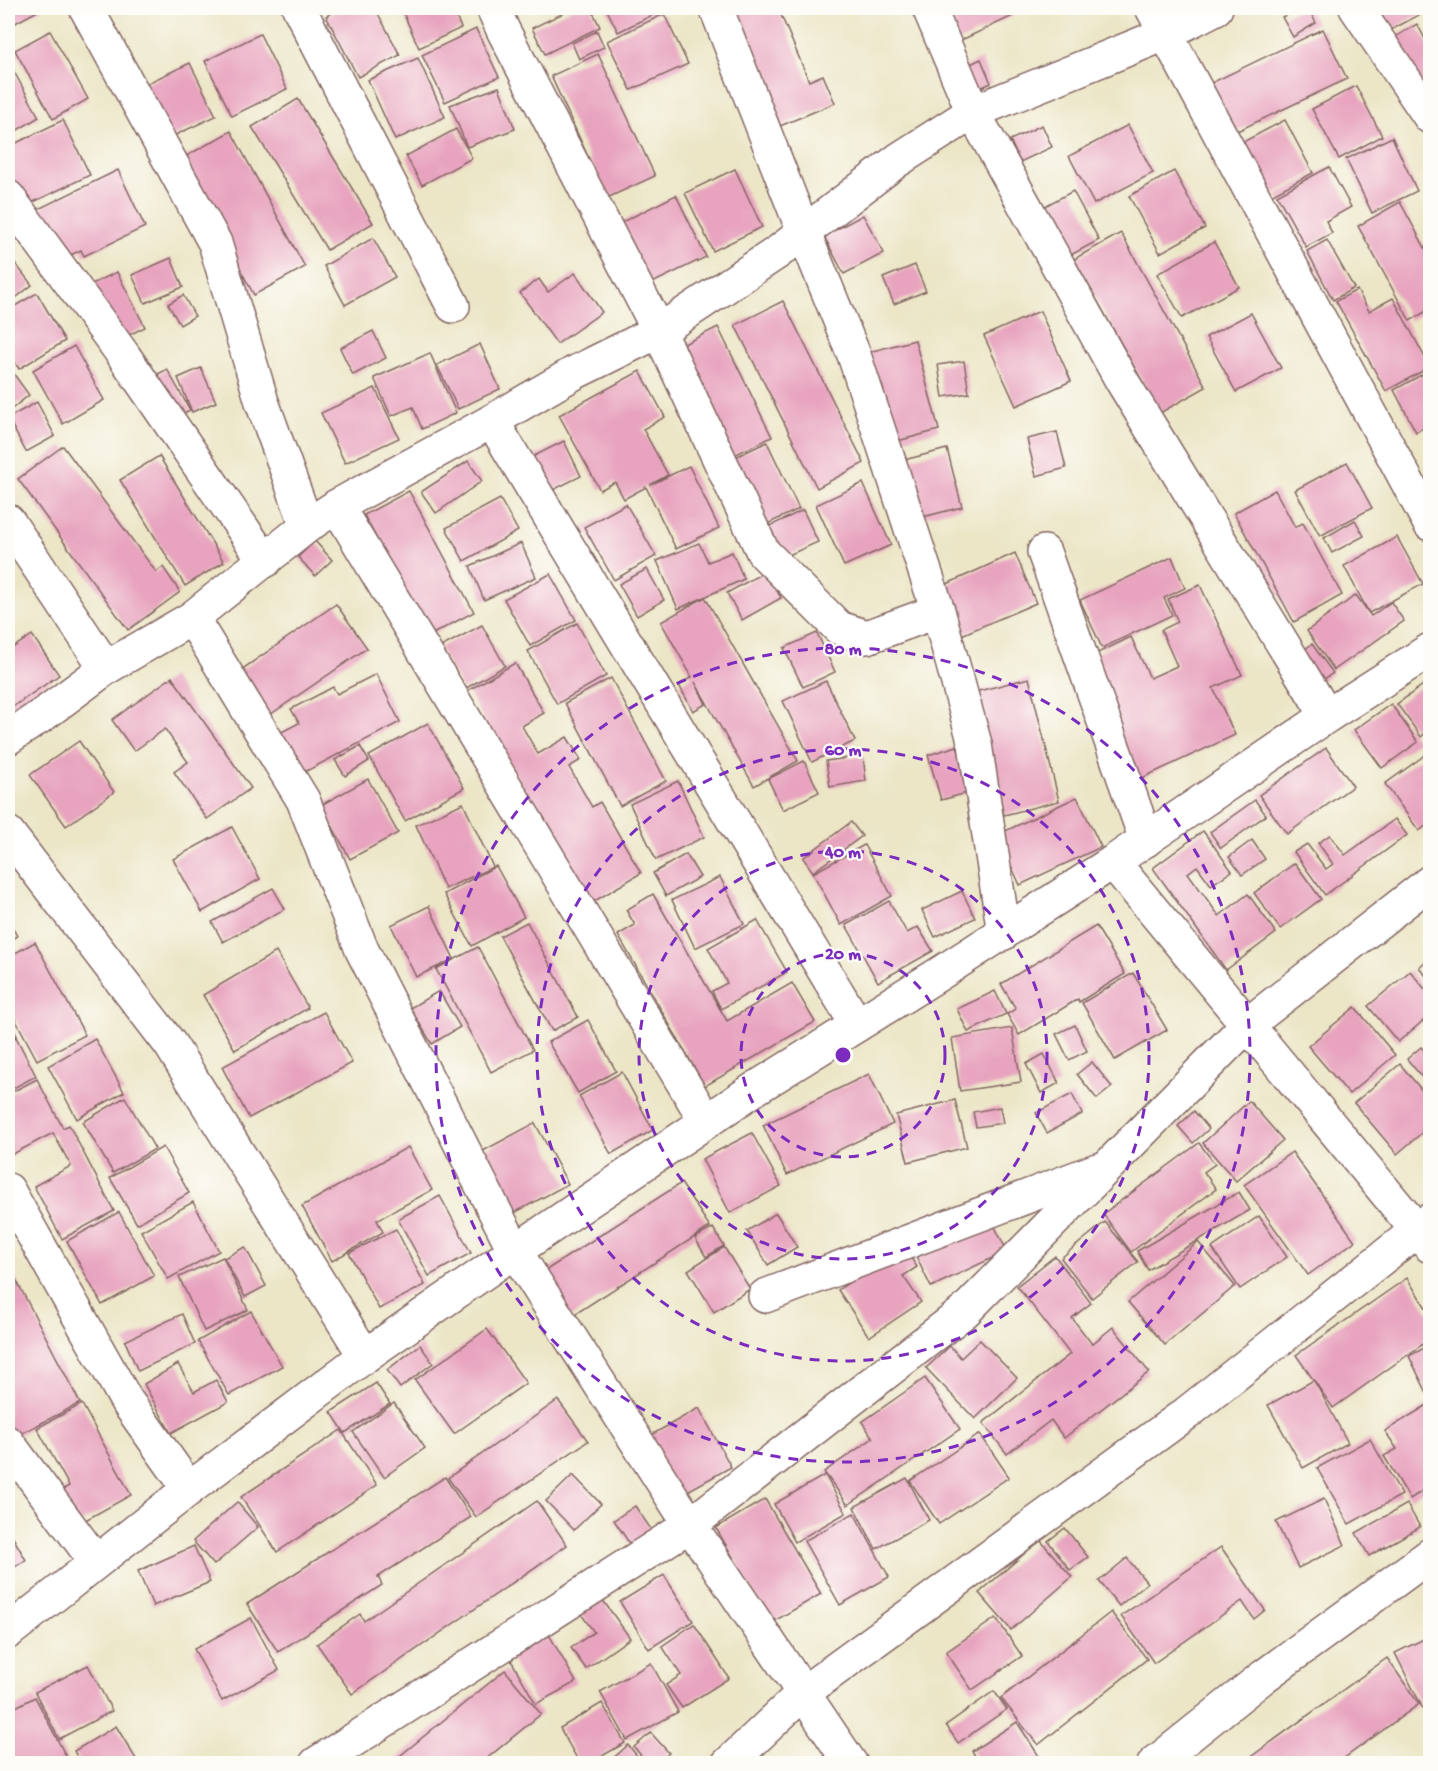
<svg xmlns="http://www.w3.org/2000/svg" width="1438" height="1771" font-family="'Gochi Hand',sans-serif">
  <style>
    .building { fill: #e8a4bf }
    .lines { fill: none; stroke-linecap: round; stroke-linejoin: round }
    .minor-casing { stroke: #836562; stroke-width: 36 }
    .minor { stroke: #fff; stroke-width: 33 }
    .ring { fill: none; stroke: #7b2cbf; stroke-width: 3; stroke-dasharray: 10 8 }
    .centre { fill: #7b2cbf; stroke: #fdfcf7; stroke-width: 3 }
    .ring-label { font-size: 18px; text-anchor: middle; font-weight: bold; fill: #7b2cbf; stroke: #fdfcf7; stroke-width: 4.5; stroke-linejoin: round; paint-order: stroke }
  </style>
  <rect width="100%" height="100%" fill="#fdfcf7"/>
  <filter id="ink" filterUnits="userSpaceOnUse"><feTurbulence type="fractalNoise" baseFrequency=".0167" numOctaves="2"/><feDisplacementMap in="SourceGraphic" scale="12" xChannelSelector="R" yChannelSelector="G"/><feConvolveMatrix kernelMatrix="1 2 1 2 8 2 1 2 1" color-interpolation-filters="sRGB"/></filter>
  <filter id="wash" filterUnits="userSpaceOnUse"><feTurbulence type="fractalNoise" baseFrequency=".008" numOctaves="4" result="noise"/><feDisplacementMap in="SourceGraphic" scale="24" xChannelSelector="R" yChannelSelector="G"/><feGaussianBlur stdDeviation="1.35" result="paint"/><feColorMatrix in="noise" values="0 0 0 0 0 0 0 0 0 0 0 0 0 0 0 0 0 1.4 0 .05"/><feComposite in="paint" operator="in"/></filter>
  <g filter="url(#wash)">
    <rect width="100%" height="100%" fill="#ece6c7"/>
    <g id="blocks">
      <g class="building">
        <polygon points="8,8 43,8 8,27"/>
        <polygon points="341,8 375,8 400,55 358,77 326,16"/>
        <polygon points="401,8 452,8 461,28 419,48"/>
        <polygon points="569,8 591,8 600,27 545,54 532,28 570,10"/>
        <polygon points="606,8 662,8 663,10 618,32"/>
        <polygon points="722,8 778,8 809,81 823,75 835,103 768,131"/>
        <polygon points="938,8 1009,8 1013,16 955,43"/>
        <polygon points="1301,8 1308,8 1316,23 1293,37 1282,17"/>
        <polygon points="1346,8 1430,8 1430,9 1365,44"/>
        <polygon points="664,14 688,64 631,90 607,41"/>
        <polygon points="1417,24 1430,48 1430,93 1381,45"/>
        <polygon points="476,29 499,77 445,102 422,55"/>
        <polygon points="1323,29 1347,79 1231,134 1207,85"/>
        <polygon points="50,31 88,99 53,119 15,50"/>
        <polygon points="597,31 604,47 579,59 572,43"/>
        <polygon points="260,34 287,89 232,116 205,61"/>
        <polygon points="598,54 655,176 607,198 551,76"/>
        <polygon points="418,58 445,117 395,140 368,80"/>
        <polygon points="981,59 991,83 969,93 958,70"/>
        <polygon points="8,61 39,117 8,136"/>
        <polygon points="190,63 216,116 167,139 141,86"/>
        <polygon points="1356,86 1382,136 1339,159 1312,109"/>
        <polygon points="499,87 515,129 467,147 450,105"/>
        <polygon points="298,99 373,223 327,250 252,127"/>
        <polygon points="63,120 90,175 23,207 8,175 8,147"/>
        <polygon points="1285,120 1313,173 1271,195 1243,142"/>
        <polygon points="1042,125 1052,147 1020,162 1010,140"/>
        <polygon points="1128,125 1153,173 1094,204 1069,156"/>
        <polygon points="456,129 472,158 422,185 406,156"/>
        <polygon points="231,131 305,267 254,295 181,159"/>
        <polygon points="1392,137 1417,191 1372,213 1346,159"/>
        <polygon points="1329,167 1351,207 1326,221 1332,233 1306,247 1277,195"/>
        <polygon points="735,169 762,227 713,251 685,193"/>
        <polygon points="118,170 145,227 84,256 81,250 56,262 32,212"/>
        <polygon points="1174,171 1205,228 1160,253 1129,196"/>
        <polygon points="1073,191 1099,240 1069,256 1043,207"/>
        <polygon points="676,195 706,257 648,285 618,224"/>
        <polygon points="1400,202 1430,257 1430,309 1410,321 1358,226"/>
        <polygon points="863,215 884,253 844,274 824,236"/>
        <polygon points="1121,233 1206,387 1160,413 1074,259"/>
        <polygon points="373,238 395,277 345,305 324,266"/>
        <polygon points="1327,240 1354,288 1333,300 1307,251"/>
        <polygon points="1214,242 1239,287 1182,318 1157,274"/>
        <polygon points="8,254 32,285 8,304"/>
        <polygon points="171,258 183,287 145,303 132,275"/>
        <polygon points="915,265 926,291 894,304 883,278"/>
        <polygon points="117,272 145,327 105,347 77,291"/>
        <polygon points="575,273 602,312 557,344 520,293 539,279 548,292"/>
        <polygon points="1357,290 1369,311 1393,298 1430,367 1386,391 1336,301"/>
        <polygon points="37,293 65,341 19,369 8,351 8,310"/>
        <polygon points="183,295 195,316 180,325 168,304"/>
        <polygon points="783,301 864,463 817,488 735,325"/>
        <polygon points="1040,311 1071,381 1016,406 984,336"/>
        <polygon points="1251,313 1281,368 1236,392 1206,337"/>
        <polygon points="718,327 772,437 728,458 674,349"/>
        <polygon points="373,331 386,358 353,375 340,348"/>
        <polygon points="915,340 939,430 890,443 865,353"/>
        <polygon points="480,344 500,389 458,409 437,365"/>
        <polygon points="74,346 104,400 63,424 33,370"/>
        <polygon points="430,353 456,413 422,429 413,407 391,416 374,378"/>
        <polygon points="964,361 969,393 943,397 938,365"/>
        <polygon points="8,366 29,395 8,412"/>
        <polygon points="201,368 216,402 192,412 178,378"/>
        <polygon points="167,369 190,410 160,426 137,386"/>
        <polygon points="1430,370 1430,424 1416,432 1394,390"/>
        <polygon points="640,371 665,417 643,429 668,475 650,485 689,466 719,528 676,549 646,487 624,499 615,482 600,490 559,415"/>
        <polygon points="375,388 399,438 345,463 321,413"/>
        <polygon points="37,402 55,436 26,452 8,418"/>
        <polygon points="1057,432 1066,468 1036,476 1027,439"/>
        <polygon points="564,441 581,476 539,497 522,462"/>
        <polygon points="767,442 799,509 761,527 729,460"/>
        <polygon points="63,446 156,572 163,567 180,592 128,630 18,479"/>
        <polygon points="947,449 962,507 911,520 896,462"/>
        <polygon points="159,456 224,562 185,586 120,480"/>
        <polygon points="468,461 482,481 436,513 421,492"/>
        <polygon points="1347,462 1372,508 1320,536 1295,490"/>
        <polygon points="863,483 891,545 844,566 816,505"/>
        <polygon points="1275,490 1295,527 1303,523 1342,595 1294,622 1234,513"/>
        <polygon points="409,491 474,612 429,636 364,515"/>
        <polygon points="500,499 518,531 464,561 446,528"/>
        <polygon points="626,504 656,556 614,580 584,527"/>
        <polygon points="803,510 818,542 782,558 768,527"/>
        <polygon points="1355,520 1364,536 1332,553 1324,538"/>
        <polygon points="1397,537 1423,584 1369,613 1344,566"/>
        <polygon points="315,541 332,560 315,576 298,557"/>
        <polygon points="521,543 536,577 484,600 470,566"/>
        <polygon points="699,543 708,562 732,552 744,579 678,609 657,561"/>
        <polygon points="1015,553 1036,603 957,637 936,589"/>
        <polygon points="1172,557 1185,588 1164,598 1172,615 1102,648 1080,600"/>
        <polygon points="647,569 664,600 637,616 619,584"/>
        <polygon points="766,571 781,598 742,620 727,593"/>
        <polygon points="550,574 576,620 530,646 504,599"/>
        <polygon points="1200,585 1242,675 1213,688 1235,735 1140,779 1085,659 1131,637 1150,678 1177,666 1161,630 1178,622 1168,599"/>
        <polygon points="1356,595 1371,616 1391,602 1404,621 1334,670 1307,631"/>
        <polygon points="705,597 798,761 754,786 695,682 706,704 693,711 679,685 692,677 661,622"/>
        <polygon points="336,604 367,648 261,721 231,677"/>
        <polygon points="577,623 606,676 557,704 528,651"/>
        <polygon points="482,625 505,666 463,690 439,648"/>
        <polygon points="817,633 835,672 803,687 784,648"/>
        <polygon points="32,635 59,675 8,710 8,651"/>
        <polygon points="1312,644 1333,673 1318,683 1297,655"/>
        <polygon points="515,663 544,713 522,726 538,754 567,737 581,760 569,767 592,807 600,802 641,873 590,904 467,691"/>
        <polygon points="376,674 400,722 295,777 274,736 299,723 291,709 333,687 337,694"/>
        <polygon points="172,677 251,788 207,819 174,772 188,762 165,729 134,751 112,720"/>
        <polygon points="611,678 666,781 620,806 565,703"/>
        <polygon points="1029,678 1059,801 1004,815 971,693"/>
        <polygon points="1430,680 1430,711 1422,717 1430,729 1421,737 1397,704"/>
        <polygon points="826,681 855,741 812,762 783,701"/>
        <polygon points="1391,704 1418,742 1382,768 1354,730"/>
        <polygon points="428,723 464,788 405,821 369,756"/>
        <polygon points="79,741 114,792 66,826 30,775"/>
        <polygon points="360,746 369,761 345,776 335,760"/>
        <polygon points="957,746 971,792 941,800 928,755"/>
        <polygon points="1326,748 1353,786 1287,834 1259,795"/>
        <polygon points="1425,755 1430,764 1430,823 1419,831 1385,784"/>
        <polygon points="863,756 866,781 830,787 826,761"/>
        <polygon points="804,761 819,792 783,810 768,779"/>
        <polygon points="368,779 398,833 350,859 321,805"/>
        <polygon points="678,781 704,837 656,860 630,804"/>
        <polygon points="1077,797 1101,847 1020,885 997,835"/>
        <polygon points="1255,800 1266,815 1221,848 1210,832"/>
        <polygon points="463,803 493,867 445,889 416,825"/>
        <polygon points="1395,819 1407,835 1325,895 1294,852 1307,844 1326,869 1333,864 1318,843 1330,835 1345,855"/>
        <polygon points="851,822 862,836 813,872 803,858"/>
        <polygon points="232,827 260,879 202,912 173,859"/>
        <polygon points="1203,831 1232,871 1211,885 1197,866 1188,873 1219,916 1248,894 1276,933 1226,970 1153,868"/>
        <polygon points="1252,840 1265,859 1242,875 1229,857"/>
        <polygon points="864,845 892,896 841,925 813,873"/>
        <polygon points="686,854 700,877 666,896 653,873"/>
        <polygon points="1295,863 1321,899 1280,929 1254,893"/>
        <polygon points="496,866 524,917 472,946 444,894"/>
        <polygon points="720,877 744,924 695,948 672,900"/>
        <polygon points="273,888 285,909 223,942 212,922"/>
        <polygon points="962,891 975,918 935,937 922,910"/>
        <polygon points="653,894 727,1021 792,983 815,1022 705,1086 618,935 635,925 626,910"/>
        <polygon points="889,901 907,933 918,927 933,951 878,982 846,925"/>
        <polygon points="429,906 454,959 416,977 391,925"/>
        <polygon points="8,920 17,936 8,941"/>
        <polygon points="757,920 787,972 721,1009 712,991 727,983 708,948"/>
        <polygon points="527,922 578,1017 552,1031 500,936"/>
        <polygon points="1096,926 1125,974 1079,1002 1078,999 1019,1035 1007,1014 1016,1009 1001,984"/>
        <polygon points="35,942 85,1035 37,1060 14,1017 8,1020 17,1036 8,1040 8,957"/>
        <polygon points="478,947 533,1050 491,1072 436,969"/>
        <polygon points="276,952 308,1008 235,1050 203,995"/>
        <polygon points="1430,958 1430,981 1419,967"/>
        <polygon points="1410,971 1430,995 1430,1015 1398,1042 1368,1006"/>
        <polygon points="1133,973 1167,1030 1115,1060 1082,1003"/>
        <polygon points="439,991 460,1027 432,1044 410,1008"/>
        <polygon points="995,991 1006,1014 968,1032 957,1009"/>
        <polygon points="1355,1007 1395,1055 1349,1094 1308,1046"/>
        <polygon points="324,1012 352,1063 249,1118 222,1067"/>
        <polygon points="588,1020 616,1071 578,1093 548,1042"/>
        <polygon points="1075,1025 1087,1051 1069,1060 1056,1034"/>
        <polygon points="1012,1028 1021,1082 960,1091 952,1038"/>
        <polygon points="16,1037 36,1076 8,1091 8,1042"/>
        <polygon points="95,1039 124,1092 77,1119 48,1066"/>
        <polygon points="1421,1047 1430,1058 1430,1087 1407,1059"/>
        <polygon points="1044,1054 1059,1083 1041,1093 1026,1064"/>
        <polygon points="1092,1062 1112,1087 1097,1099 1077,1074"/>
        <polygon points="1400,1064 1430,1100 1430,1126 1397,1154 1354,1103"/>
        <polygon points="622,1072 653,1130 611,1154 579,1096"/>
        <polygon points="869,1074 893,1124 787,1175 763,1125"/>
        <polygon points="37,1079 63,1128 69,1125 114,1211 62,1239 34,1186 71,1166 53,1133 11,1155 8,1148 8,1094"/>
        <polygon points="1072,1094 1082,1114 1047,1133 1036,1113"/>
        <polygon points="125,1097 155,1149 113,1173 83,1122"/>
        <polygon points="955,1100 967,1147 908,1162 896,1115"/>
        <polygon points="1249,1101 1283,1140 1236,1181 1203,1143"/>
        <polygon points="1000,1107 1003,1123 976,1127 973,1112"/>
        <polygon points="1194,1111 1209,1129 1193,1143 1178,1126"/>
        <polygon points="535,1123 568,1184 514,1213 481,1152"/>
        <polygon points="752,1133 781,1186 730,1213 702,1159"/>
        <polygon points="1199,1143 1215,1164 1204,1172 1216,1189 1131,1252 1103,1214"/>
        <polygon points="163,1147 189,1193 137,1224 110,1178"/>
        <polygon points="408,1147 432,1190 377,1220 383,1232 332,1261 302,1206"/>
        <polygon points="1292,1152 1355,1241 1308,1275 1244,1185"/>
        <polygon points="681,1183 710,1227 566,1320 537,1276"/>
        <polygon points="1239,1192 1250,1210 1148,1270 1137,1251"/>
        <polygon points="440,1196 471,1253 429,1276 398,1219"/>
        <polygon points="193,1202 219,1251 168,1279 141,1231"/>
        <polygon points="984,1205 1007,1251 931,1287 908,1240"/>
        <polygon points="119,1212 154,1276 102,1305 67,1241"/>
        <polygon points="776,1213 797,1247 768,1265 747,1231"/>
        <polygon points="1259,1216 1287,1257 1240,1289 1212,1248"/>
        <polygon points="1105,1222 1138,1262 1092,1298 1061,1258"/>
        <polygon points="713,1228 724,1246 706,1257 695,1238"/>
        <polygon points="396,1229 425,1285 379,1309 349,1253"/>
        <polygon points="1198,1242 1235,1286 1165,1345 1128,1302"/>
        <polygon points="903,1246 917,1267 903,1276 921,1302 869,1337 838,1290"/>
        <polygon points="245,1247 266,1286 245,1297 224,1258"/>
        <polygon points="724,1247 750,1289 714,1312 688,1270"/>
        <polygon points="1055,1256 1091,1303 1072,1318 1092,1344 1113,1327 1149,1372 1064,1438 1051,1420 1007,1454 983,1423 1070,1354 1017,1286"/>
        <polygon points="223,1257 248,1310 204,1331 179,1277"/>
        <polygon points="8,1264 80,1403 11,1439 8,1432"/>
        <polygon points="1407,1278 1430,1314 1430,1339 1333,1408 1296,1355"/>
        <polygon points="251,1311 282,1366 229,1395 198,1341"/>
        <polygon points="182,1314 195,1344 138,1371 125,1341"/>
        <polygon points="487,1329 526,1383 454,1434 415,1380"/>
        <polygon points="980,1340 1017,1378 975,1419 926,1368 950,1346 961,1358"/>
        <polygon points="420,1345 433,1363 400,1388 387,1370"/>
        <polygon points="1430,1345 1430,1399 1409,1356"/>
        <polygon points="178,1364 194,1392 216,1380 228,1402 171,1433 144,1384"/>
        <polygon points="925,1378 960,1429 848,1505 824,1472 873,1438 862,1422"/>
        <polygon points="1314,1380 1348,1443 1303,1468 1268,1405"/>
        <polygon points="376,1383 390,1404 345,1433 331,1412"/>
        <polygon points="558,1400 588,1441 476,1517 448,1478"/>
        <polygon points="394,1403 425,1448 384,1477 353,1432"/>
        <polygon points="82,1404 131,1495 62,1533 44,1500 69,1486 37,1428"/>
        <polygon points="1429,1404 1430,1407 1430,1486 1410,1499 1384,1456 1397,1449 1385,1431"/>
        <polygon points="699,1408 731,1467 677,1497 644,1439"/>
        <polygon points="341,1430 377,1485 277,1552 241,1497"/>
        <polygon points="980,1434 1009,1477 939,1524 910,1481"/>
        <polygon points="1370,1439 1402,1495 1349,1524 1317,1468"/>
        <polygon points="573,1475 601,1504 574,1530 546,1501"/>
        <polygon points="825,1475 846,1513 795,1542 774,1504"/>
        <polygon points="445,1477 471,1517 378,1577 382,1585 278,1652 247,1604"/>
        <polygon points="907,1478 929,1520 876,1549 854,1507"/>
        <polygon points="765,1499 821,1594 771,1623 716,1528"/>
        <polygon points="1324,1499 1345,1545 1298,1568 1276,1522"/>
        <polygon points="537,1501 567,1545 352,1694 317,1644 360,1614 364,1621"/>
        <polygon points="237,1502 258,1527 214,1565 193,1541"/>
        <polygon points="1407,1504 1420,1527 1369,1556 1356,1533"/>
        <polygon points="635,1506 657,1538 635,1552 614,1520"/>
        <polygon points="854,1513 889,1577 840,1605 804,1541"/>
        <polygon points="1065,1528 1088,1557 1070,1570 1048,1541"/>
        <polygon points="8,1529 26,1560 8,1571"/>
        <polygon points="1040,1540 1072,1577 1011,1630 979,1593"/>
        <polygon points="194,1546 210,1582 153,1606 138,1571"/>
        <polygon points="1221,1547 1265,1610 1254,1619 1242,1601 1154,1663 1121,1616"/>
        <polygon points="1127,1558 1147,1583 1119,1606 1099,1581"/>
        <polygon points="664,1575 693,1621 649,1649 620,1602"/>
        <polygon points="602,1599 630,1638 586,1669 571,1648 594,1632 581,1614"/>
        <polygon points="1111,1612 1147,1659 1038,1745 1001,1698"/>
        <polygon points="251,1618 279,1670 222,1701 194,1649"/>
        <polygon points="996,1618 1022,1656 972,1690 946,1652"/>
        <polygon points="694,1624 729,1678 682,1708 666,1685 681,1675 662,1646"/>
        <polygon points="547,1631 576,1682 536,1704 507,1653"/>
        <polygon points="1430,1636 1430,1718 1428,1719 1395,1653"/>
        <polygon points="1387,1658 1419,1704 1336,1764 1241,1764"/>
        <polygon points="651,1663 678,1712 627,1740 600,1692"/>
        <polygon points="88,1665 112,1711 59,1739 35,1692"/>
        <polygon points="505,1670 541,1714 480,1764 390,1764"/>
        <polygon points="994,1691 1007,1709 958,1743 946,1725"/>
        <polygon points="35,1697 70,1764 8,1764 8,1711"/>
        <polygon points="602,1703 625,1743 588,1764 580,1764 560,1728"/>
        <polygon points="1017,1722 1044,1764 980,1764 972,1751"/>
        <polygon points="116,1726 139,1764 81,1764 74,1751"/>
        <polygon points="651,1733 669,1753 657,1764 648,1764 634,1747"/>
        <polygon points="628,1745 644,1764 607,1764"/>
      </g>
    </g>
  </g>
  <g filter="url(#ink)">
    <use href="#blocks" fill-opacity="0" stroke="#836562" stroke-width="1.5"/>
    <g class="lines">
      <defs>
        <g id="minor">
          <polyline points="86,8 215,243 262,402 307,526"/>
          <polyline points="299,8 453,306"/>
          <polyline points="493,8 503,30 659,331 763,552 839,628 867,637 938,611"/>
          <polyline points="716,8 804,233 854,355 938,611 975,744 1004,933"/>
          <polyline points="929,8 973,112 1122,381 1327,716"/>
          <polyline points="1152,8 1430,524"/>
          <polyline points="1356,8 1430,117"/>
          <polyline points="8,197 124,356 265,561"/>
          <polyline points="492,421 857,1025"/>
          <polyline points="337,506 706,1121"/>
          <polyline points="8,521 106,668"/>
          <polyline points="1044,552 1146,840"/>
          <polyline points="192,618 303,800 362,950 515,1251 690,1525 851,1764"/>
          <polyline points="8,738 44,714 106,668 192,618 307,526 337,506 492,421 574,373 659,331 778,252 898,160 973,112 1165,34 1216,8"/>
          <polyline points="8,833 170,1044 365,1356"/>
          <polyline points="1113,862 1430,1246"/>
          <polyline points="8,1190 126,1400 189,1489"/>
          <polyline points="765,1296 1097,1170"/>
          <polyline points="8,1443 96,1562"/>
          <polyline points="8,1632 189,1489 365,1356 515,1251 756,1088 939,974 1113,862 1327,716 1430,650"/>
          <polyline points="316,1764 690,1525 965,1311 1247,1025 1430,882"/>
          <polyline points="728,1764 803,1693 1187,1413 1430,1220"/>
          <polyline points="1154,1764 1263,1677 1430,1555"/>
        </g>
      </defs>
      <use href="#minor" class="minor-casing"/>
      <use href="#minor" class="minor"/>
    </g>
  </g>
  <g class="ring">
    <circle cx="843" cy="1055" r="102"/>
    <circle cx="843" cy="1055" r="204"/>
    <circle cx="843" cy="1055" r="306"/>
    <circle cx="843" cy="1055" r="407"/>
  </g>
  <circle cx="843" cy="1055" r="9" class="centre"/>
  <g class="ring-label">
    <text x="843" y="654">80 m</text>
    <text x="843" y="755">60 m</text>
    <text x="843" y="857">40 m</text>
    <text x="843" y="959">20 m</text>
  </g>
  <rect width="1438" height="1771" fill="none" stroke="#fdfcf7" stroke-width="30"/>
</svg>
